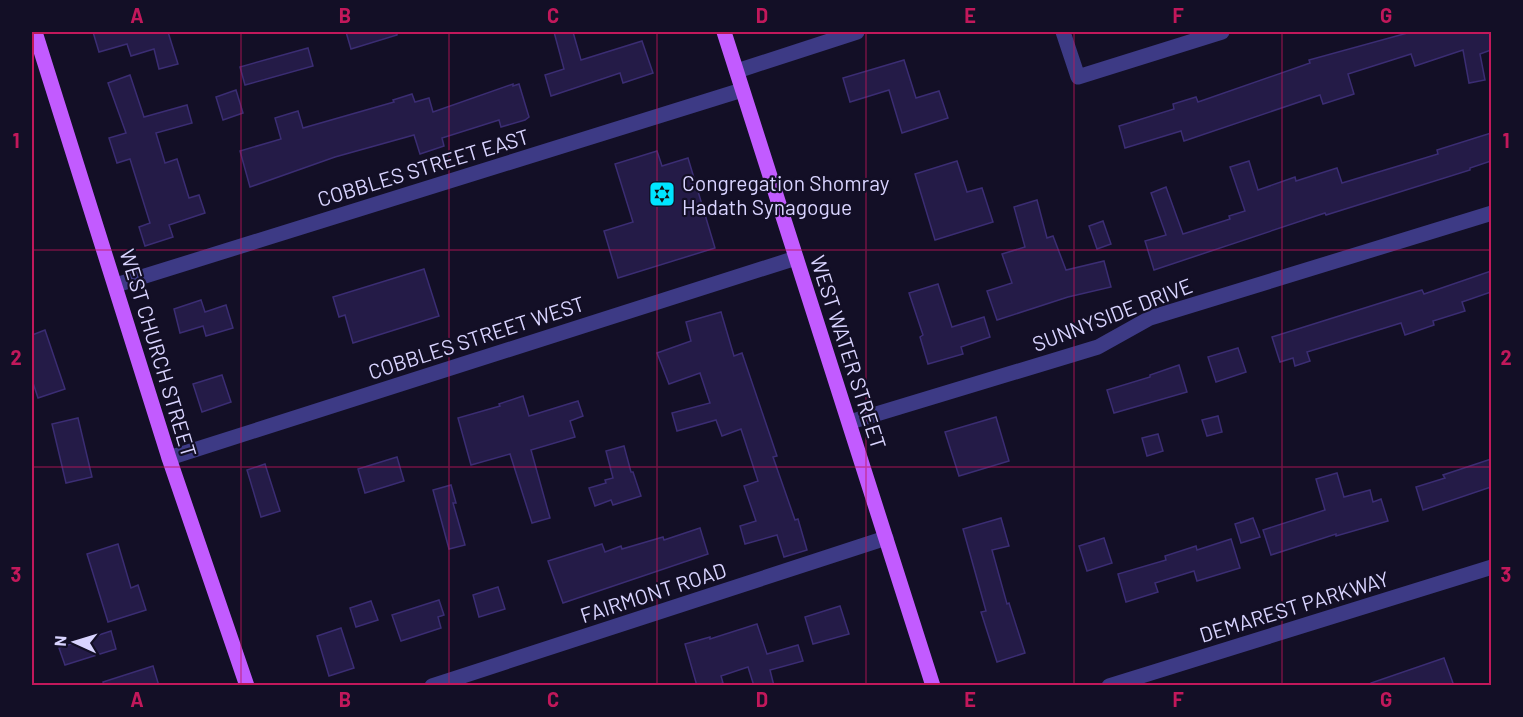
<svg xmlns="http://www.w3.org/2000/svg" width="1523" height="717" font-family="Barlow,sans-serif">
  <style>
    .building { fill: #241b47; stroke: #3b2d73; stroke-width: 1.5 }
    .lines { fill: none; stroke-linecap: round; stroke-linejoin: round }
    .street { stroke: #3d3a85; stroke-width: 15 }
    .primary { stroke: #c25bff; stroke-width: 15 }
    .grid { fill: none; stroke: #c2185b; stroke-width: 1.5; stroke-opacity: 0.55 }
    .labels { text-anchor: middle; dominant-baseline: central; stroke-width: 4.5; stroke-linejoin: round; paint-order: stroke }
    .street-label { font-size: 21px; fill: #d9d4ff; stroke: #130f26 }
    .poi-label { font-size: 21px; fill: #d9d4ff; stroke: #130f26; text-anchor: start }
    .neatline { fill: none; stroke: #c2185b; stroke-width: 2 }
    .grid-label { font-size: 20px; text-anchor: middle; font-weight: bold; fill: #c2185b }
  </style>
  <rect width="100%" height="100%" fill="#130f26"/>
  <g class="building">
    <polygon points="93,32 168,32 178,64 159,69 154,49 131,56 127,44 99,52"/>
    <polygon points="346,32 397,32 397,35 351,49"/>
    <polygon points="554,32 573,32 581,60 642,41 653,73 623,83 620,73 551,96 545,75 564,69"/>
    <polygon points="1411,32 1491,32 1491,50 1480,54 1485,80 1469,83 1463,50 1415,66 1411,54 1348,74 1354,94 1323,104 1320,95 1184,141 1181,131 1125,148 1119,126 1174,109 1173,104 1196,97 1198,102 1310,63 1309,60"/>
    <polygon points="308,48 313,66 245,85 240,67"/>
    <polygon points="904,60 916,98 939,91 948,118 902,133 889,90 850,102 843,78"/>
    <polygon points="130,75 144,117 187,105 192,123 156,133 165,163 177,159 189,198 199,195 205,213 169,225 173,237 145,246 139,227 150,223 130,159 117,163 109,138 126,133 108,83"/>
    <polygon points="513,84 513,86 519,84 529,117 525,120 501,127 499,120 442,138 444,146 420,154 414,135 335,157 250,187 240,151 281,139 275,118 298,111 303,128 394,102 393,100 412,94 415,102 429,98 433,112"/>
    <polygon points="236,90 243,113 223,120 216,97"/>
    <polygon points="1491,133 1491,161 1470,168 1470,170 1326,215 1325,213 1154,270 1145,241 1166,235 1151,193 1166,187 1183,234 1230,219 1229,216 1245,211 1230,167 1249,161 1258,190 1295,177 1296,181 1337,168 1342,183 1438,154 1437,150"/>
    <polygon points="657,151 662,166 688,158 715,248 618,278 604,231 633,222 615,164"/>
    <polygon points="957,161 967,192 982,188 993,222 935,240 915,174"/>
    <polygon points="1037,200 1047,238 1053,236 1066,270 1104,261 1111,287 1068,297 997,320 987,291 1012,283 1002,254 1025,247 1014,207"/>
    <polygon points="1103,221 1111,244 1097,249 1089,226"/>
    <polygon points="424,269 439,316 353,343 345,315 339,317 333,297"/>
    <polygon points="1491,271 1491,292 1462,302 1465,311 1433,321 1434,325 1405,335 1401,323 1307,352 1310,361 1295,366 1293,358 1280,362 1272,337 1422,290 1424,294"/>
    <polygon points="938,284 952,327 984,317 990,337 961,347 963,354 928,364 920,337 923,335 909,293"/>
    <polygon points="201,300 205,312 226,305 233,328 206,336 203,326 180,333 174,309"/>
    <polygon points="721,312 734,356 742,353 777,456 773,457 795,520 798,519 807,550 784,557 777,535 745,544 740,526 756,521 744,486 758,481 741,429 722,436 716,420 677,431 672,413 710,403 700,373 669,384 657,353 691,341 686,322"/>
    <polygon points="45,330 65,389 38,398 32,380 32,335"/>
    <polygon points="1238,348 1246,372 1216,382 1208,357"/>
    <polygon points="1179,365 1187,392 1114,413 1107,390 1150,377 1150,375"/>
    <polygon points="222,375 231,402 202,412 193,384"/>
    <polygon points="523,396 529,416 578,401 583,416 570,421 575,437 531,450 550,518 532,523 510,454 471,465 458,418 500,406 499,404"/>
    <polygon points="1218,416 1222,432 1207,436 1202,420"/>
    <polygon points="996,417 1009,461 959,476 945,432"/>
    <polygon points="78,418 92,477 66,483 52,424"/>
    <polygon points="1158,434 1163,451 1147,456 1142,438"/>
    <polygon points="624,446 631,472 633,472 641,496 613,505 611,500 595,506 589,488 606,483 605,480 613,478 606,451"/>
    <polygon points="397,457 404,481 365,493 358,469"/>
    <polygon points="1491,459 1491,487 1423,510 1416,487 1445,478 1443,475"/>
    <polygon points="265,464 280,511 261,517 247,470"/>
    <polygon points="1337,473 1344,497 1370,490 1373,502 1381,499 1388,521 1336,536 1336,534 1271,555 1263,530 1325,510 1316,479"/>
    <polygon points="451,485 456,503 453,503 465,545 449,549 433,490"/>
    <polygon points="1001,518 1009,546 992,550 1007,604 1009,603 1025,653 997,662 981,612 986,611 963,529"/>
    <polygon points="1253,518 1260,537 1241,543 1235,524"/>
    <polygon points="700,528 708,554 563,603 548,561 602,544 605,552 621,546 622,549 663,537 664,540"/>
    <polygon points="1104,538 1112,563 1087,571 1079,546"/>
    <polygon points="1231,539 1240,568 1197,581 1194,571 1155,583 1158,592 1126,602 1118,574 1166,560 1165,556 1196,546 1197,550"/>
    <polygon points="118,544 131,588 138,585 146,610 108,622 87,554"/>
    <polygon points="498,587 505,609 479,617 473,595"/>
    <polygon points="439,600 444,615 438,617 441,628 401,641 392,615"/>
    <polygon points="371,601 378,620 356,627 350,608"/>
    <polygon points="840,606 849,634 813,644 805,617"/>
    <polygon points="757,624 767,654 798,645 803,661 770,670 774,686 754,686 748,667 721,676 723,683 712,686 697,686 685,644 710,637 710,639"/>
    <polygon points="341,628 354,668 329,676 317,636"/>
    <polygon points="111,631 116,649 65,665 59,648"/>
    <polygon points="1444,658 1454,686 1371,686 1371,683"/>
    <polygon points="153,666 159,686 104,686 103,682"/>
  </g>
  <g class="lines">
    <g class="street">
      <polyline points="1063,32 1078,77 1222,32"/>
      <polyline points="737,71 857,32"/>
      <polyline points="116,285 742,90"/>
      <polyline points="850,422 1098,347 1150,318 1492,213"/>
      <polyline points="169,458 796,258"/>
      <polyline points="432,686 886,538"/>
      <polyline points="1109,686 1492,567"/>
    </g>
    <g class="primary">
      <polyline points="35,32 169,458 247,686"/>
      <polyline points="724,32 933,686"/>
    </g>
  </g>
  <path class="grid" d="M241 32V686M449 32V686M657 32V686M866 32V686M1074 32V686M1282 32V686M32 250H1492M32 467H1492"/>
  <defs>
    <symbol id="synagogue-square" viewBox="-11 -11 22 22"><rect x="-9" y="-9" width="18" height="18" rx="4" fill="#00e5ff" stroke="#130f26"/><path d="M0-6.5L5.6 3.2H-5.6ZM0 6.5L5.6-3.2H-5.6Z" fill="#111"/></symbol>
  </defs>
  <g fill-rule="evenodd">
    <use href="#synagogue-square" x="647" y="179" width="30" height="30"/>
  </g>
  <g class="labels">
    <g class="street-label">
      <text transform="translate(423 167) rotate(-17)">COBBLES STREET EAST</text>
      <text transform="translate(1112 314) rotate(-21)">SUNNYSIDE DRIVE</text>
      <text transform="translate(476 337) rotate(-18)">COBBLES STREET WEST</text>
      <text transform="translate(849 352) rotate(72)">WEST WATER STREET</text>
      <text transform="translate(159 353) rotate(73)">WEST CHURCH STREET</text>
      <text transform="translate(653 592) rotate(-18)">FAIRMONT ROAD</text>
      <text transform="translate(1294 606) rotate(-17)">DEMAREST PARKWAY</text>
    </g>
    <g class="poi-label">
      <text x="682" y="182">Congregation Shomray<tspan x="682" dy="24">Hadath Synagogue</tspan></text>
    </g>
  </g>
  <rect width="1523" height="717" fill="none" stroke="#130f26" stroke-width="66"/>
  <g transform="translate(75 642) rotate(274)" stroke="#130f26" stroke-width="4.5" paint-order="stroke">
  <path d="M0-4.5L10 22L0 15L-10 22Z" fill="#d9d4ff"/>
  <text y="-9" font-size="16" font-weight="bold" text-anchor="middle" fill="#d9d4ff">N</text>
  </g>
  <rect x="33" y="33" width="1457" height="651" class="neatline"/>
  <g class="grid-label">
    <text x="137" y="23">A</text>
    <text x="345" y="23">B</text>
    <text x="553" y="23">C</text>
    <text x="762" y="23">D</text>
    <text x="970" y="23">E</text>
    <text x="1178" y="23">F</text>
    <text x="1386" y="23">G</text>
    <text x="16" y="148">1</text>
    <text x="1506" y="148">1</text>
    <text x="16" y="365">2</text>
    <text x="1506" y="365">2</text>
    <text x="16" y="582">3</text>
    <text x="1506" y="582">3</text>
    <text x="137" y="707">A</text>
    <text x="345" y="707">B</text>
    <text x="553" y="707">C</text>
    <text x="762" y="707">D</text>
    <text x="970" y="707">E</text>
    <text x="1178" y="707">F</text>
    <text x="1386" y="707">G</text>
  </g>
</svg>
